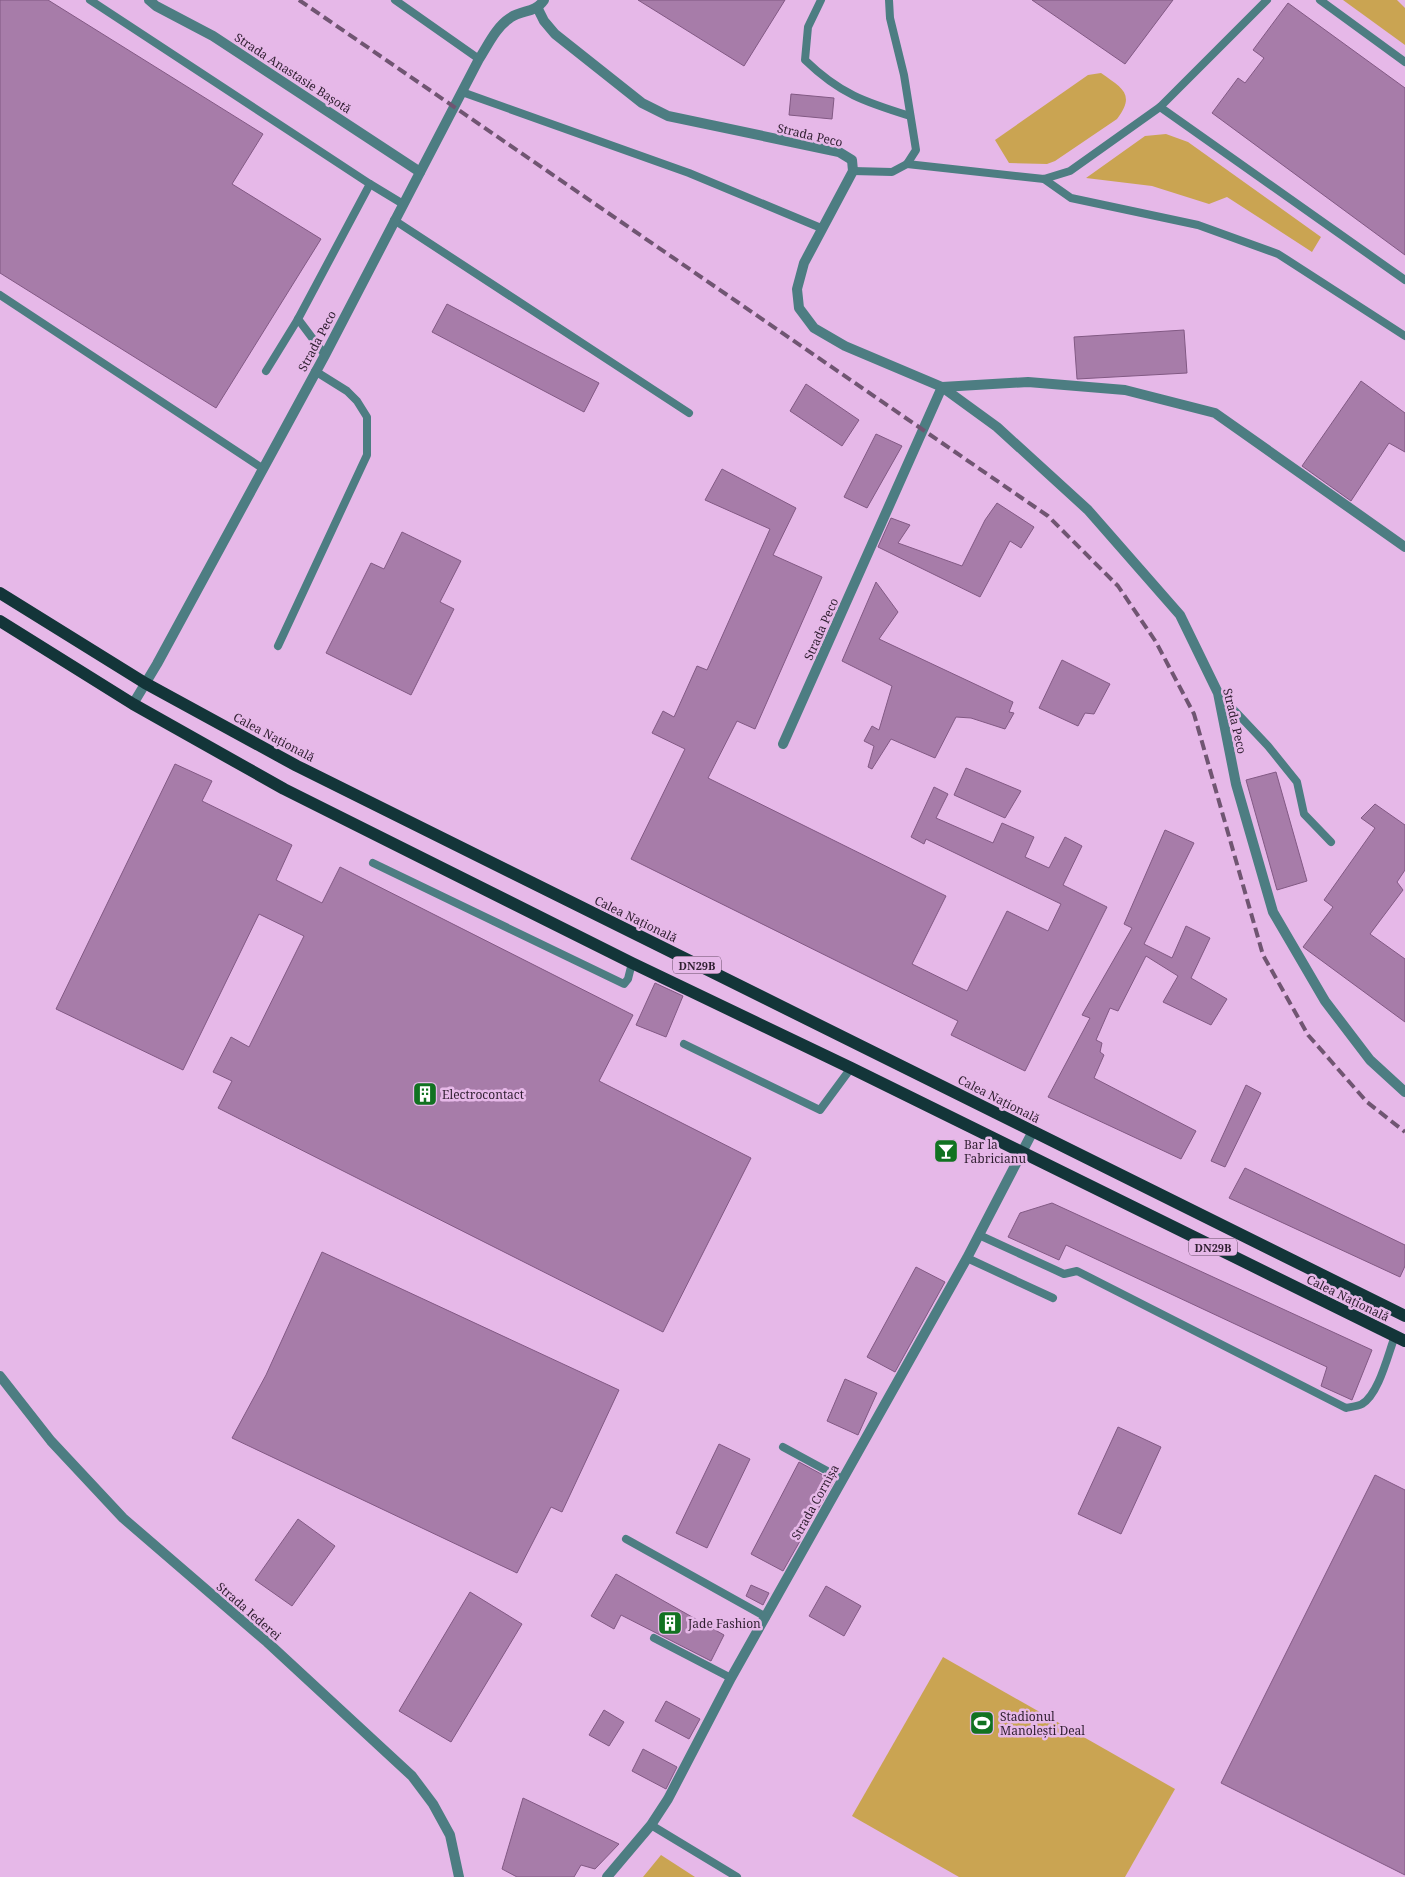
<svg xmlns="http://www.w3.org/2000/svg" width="1405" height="1877" font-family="'Noto Serif',serif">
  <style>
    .green { fill: #caa452 }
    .building { fill: #a77ca9; stroke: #825984 }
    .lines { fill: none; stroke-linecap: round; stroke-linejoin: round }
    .service { stroke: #4d7d82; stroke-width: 8 }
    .minor { stroke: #4d7d82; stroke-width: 10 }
    .tertiary { stroke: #4d7d82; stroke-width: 10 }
    .primary { stroke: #133539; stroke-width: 12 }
    .rail { stroke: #705572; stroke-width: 4; stroke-dasharray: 10 5; stroke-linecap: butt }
    .labels { text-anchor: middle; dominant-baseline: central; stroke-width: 5; stroke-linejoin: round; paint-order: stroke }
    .shield { fill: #e6b8e8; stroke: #664c67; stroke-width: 1 }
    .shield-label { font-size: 11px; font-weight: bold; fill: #2f1e30 }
    .street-label { font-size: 12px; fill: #2f1e30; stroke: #e6b8e8 }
    .poi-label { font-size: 12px; fill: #2f1e30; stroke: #e6b8e8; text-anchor: start }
  </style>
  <rect width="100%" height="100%" fill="#e6b8e8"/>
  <g class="green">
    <polygon points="1343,0 1397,0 1405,8 1405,45"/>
    <path d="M1101 73C1122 88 1136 94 1117 119L1055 161 1047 164 1009 163 995 140 1088 75Z"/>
    <polygon points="1166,134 1188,142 1321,237 1312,252 1227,197 1209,204 1152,186 1086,178 1145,136"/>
    <polygon points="943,1657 1175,1789 1125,1877 959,1877 852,1816"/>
    <polygon points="661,1855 695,1877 643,1877"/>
  </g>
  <g class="building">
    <polygon points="0,0 48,0 263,134 232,184 321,239 216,408 0,273"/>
    <polygon points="638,0 785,0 744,66"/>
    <polygon points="1032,0 1173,0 1125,64"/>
    <polygon points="1288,3 1405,88 1405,255 1212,113 1238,78 1245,83 1264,58 1253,50"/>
    <polygon points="791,94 834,98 832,119 789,115"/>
    <polygon points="447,304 599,383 584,412 432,332"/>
    <polygon points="1184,330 1187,373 1077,379 1074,337"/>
    <polygon points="1361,381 1405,413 1405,452 1389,443 1351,501 1302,466"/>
    <polygon points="806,384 859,420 842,446 790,411"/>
    <polygon points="876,434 902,446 867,508 844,497"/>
    <polygon points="722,469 796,508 773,555 822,577 755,729 737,721 708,778 946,896 912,964 967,991 1007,911 1048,931 1061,904 926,839 924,844 911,837 934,787 948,794 936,818 993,843 1002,823 1034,837 1025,857 1049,868 1065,837 1082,846 1063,885 1107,907 1025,1071 951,1035 958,1021 631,859 685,749 652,733 663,711 674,717 697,666 707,670 770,529 705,500"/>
    <polygon points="997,503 1034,527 1021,548 1010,541 980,597 878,547 891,518 910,525 898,543 962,566 985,520"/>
    <polygon points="402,532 461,561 440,602 454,609 411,695 326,653 371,563 384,569"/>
    <polygon points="876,582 898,612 879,639 1013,702 1009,712 1014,713 1005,729 971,718 956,717 935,758 891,739 872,769 868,767 874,746 864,741 872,726 879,730 892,686 842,661"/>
    <polygon points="1062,660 1110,684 1094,714 1085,713 1078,726 1039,708"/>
    <polygon points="175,764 212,781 202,801 292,845 276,880 322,903 340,867 633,1015 599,1081 751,1158 663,1332 218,1108 232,1081 213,1072 231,1037 249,1047 304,936 259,914 183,1070 56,1009"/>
    <polygon points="966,768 1021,791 1005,818 954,795"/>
    <polygon points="1276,772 1307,881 1277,890 1246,780"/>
    <polygon points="1375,804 1405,825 1405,870 1397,882 1403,890 1370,934 1405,959 1405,1022 1303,947 1333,907 1324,900 1375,828 1361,818"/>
    <polygon points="1165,830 1194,843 1144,944 1172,958 1186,926 1210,938 1191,978 1227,999 1211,1025 1163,1002 1178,976 1146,956 1118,1011 1110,1008 1096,1040 1102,1043 1100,1052 1104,1055 1094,1078 1196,1131 1181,1159 1048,1097 1090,1018 1082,1015 1132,928 1124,924"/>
    <polygon points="655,983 683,996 666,1037 636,1025"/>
    <polygon points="1246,1085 1261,1093 1225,1167 1211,1161"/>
    <polygon points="1245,1168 1405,1245 1405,1266 1400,1277 1229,1198"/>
    <polygon points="1052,1203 1372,1350 1352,1400 1321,1386 1327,1367 1066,1245 1059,1260 1008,1237 1020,1213"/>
    <polygon points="322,1252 619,1390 562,1512 551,1507 517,1573 232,1438 266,1375"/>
    <polygon points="916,1267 945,1282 895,1372 867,1357"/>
    <polygon points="845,1379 877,1393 858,1435 827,1421"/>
    <polygon points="1118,1427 1161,1447 1121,1534 1078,1514"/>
    <polygon points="719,1444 750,1459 707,1548 676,1533"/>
    <polygon points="799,1462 834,1481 783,1571 751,1554"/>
    <polygon points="1375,1475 1405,1490 1405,1875 1221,1783"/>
    <polygon points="298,1519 335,1546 292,1606 255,1580"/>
    <polygon points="616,1574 724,1635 711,1661 621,1615 614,1629 591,1616"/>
    <polygon points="751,1585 769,1593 763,1605 746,1596"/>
    <polygon points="826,1586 861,1606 844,1636 809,1616"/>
    <polygon points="470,1592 522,1624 451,1742 399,1711"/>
    <polygon points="666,1701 700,1719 689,1739 655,1721"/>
    <polygon points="604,1710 624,1722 609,1746 589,1735"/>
    <polygon points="643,1749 677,1767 666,1789 632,1771"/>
    <polygon points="523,1798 619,1844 595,1869 581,1865 574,1877 517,1877 502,1869"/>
  </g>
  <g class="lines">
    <g class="service">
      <polyline points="90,0 370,184 298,319 266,371"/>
      <polyline points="395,0 479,59"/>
      <path d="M821 0 808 27 805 60C840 94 865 102 910 116"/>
      <polyline points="1320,0 1405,62"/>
      <polyline points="462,92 689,173 821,228"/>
      <polyline points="1160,107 1405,280"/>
      <polyline points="907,164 1044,179 1070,171 1160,107 1267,0"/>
      <polyline points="853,171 892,172 907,164 916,150 904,75 890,18 889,0"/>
      <polyline points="1044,179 1071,198 1198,225 1278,254 1405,336"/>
      <polyline points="370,184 403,204"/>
      <polyline points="394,220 689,413"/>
      <polyline points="0,295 262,468"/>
      <polyline points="298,319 325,355"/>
      <polyline points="278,646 367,455 367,417 357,401 347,391 315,371"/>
      <polyline points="1218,693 1268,746 1297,782 1304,814 1331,842"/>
      <polyline points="373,863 624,984 628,979 632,963"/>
      <polyline points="684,1044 820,1110 851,1068"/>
      <path d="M979 1235 1064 1274 1077 1271 1346 1408C1351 1407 1358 1406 1362 1404 1379 1394 1388 1354 1395 1336"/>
      <polyline points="967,1258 1053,1298"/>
      <polyline points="783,1447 842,1479"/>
      <polyline points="626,1539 766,1617"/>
      <polyline points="654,1638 731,1678"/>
      <polyline points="651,1825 737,1877"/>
    </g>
    <g class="minor">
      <polyline points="149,0 156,6 213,36 420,172"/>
      <polyline points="538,9 544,21 555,34 642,103 668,116 839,152 852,160 853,171 804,263 797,289 799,308 814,328 845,346 942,387 997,427 1088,510 1180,615 1218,693 1236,784 1273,912 1325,1001 1370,1060 1405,1092"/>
      <path d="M133 704 157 664 325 355 479 59C488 45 496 27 510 18 523 9 534 14 544 0"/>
      <polyline points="783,744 942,387 1028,382 1125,390 1215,413 1405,547"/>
      <polyline points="0,1376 51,1441 123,1518 267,1642 412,1776 433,1804 450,1835 459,1877"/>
    </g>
    <polyline class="tertiary" points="607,1877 651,1825 668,1799 731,1678 967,1258 1033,1131"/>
    <g class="primary">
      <polyline points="0,593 145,683 297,766 1405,1316"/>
      <polyline points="0,621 133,704 284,789 632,963 851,1068 1405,1341"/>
    </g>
    <polyline class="rail" points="299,0 1048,516 1118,586 1156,642 1194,714 1263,955 1308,1035 1367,1102 1405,1132"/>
  </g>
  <defs>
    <symbol id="building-square" viewBox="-11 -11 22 22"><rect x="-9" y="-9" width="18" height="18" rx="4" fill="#117221" stroke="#e6b8e8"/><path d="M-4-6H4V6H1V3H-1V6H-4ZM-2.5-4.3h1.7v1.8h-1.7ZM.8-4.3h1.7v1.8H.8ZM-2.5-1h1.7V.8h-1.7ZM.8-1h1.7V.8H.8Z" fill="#fff"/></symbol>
    <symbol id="bar-square" viewBox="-11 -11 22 22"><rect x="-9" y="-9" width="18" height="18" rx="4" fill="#117221" stroke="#e6b8e8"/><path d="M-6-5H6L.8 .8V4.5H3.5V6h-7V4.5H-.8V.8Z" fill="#fff"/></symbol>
    <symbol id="stadium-square" viewBox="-11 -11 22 22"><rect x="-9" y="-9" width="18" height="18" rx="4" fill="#117221" stroke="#e6b8e8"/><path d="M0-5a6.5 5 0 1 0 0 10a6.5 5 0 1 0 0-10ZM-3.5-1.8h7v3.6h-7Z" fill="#fff"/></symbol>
  </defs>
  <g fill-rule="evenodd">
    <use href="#building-square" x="411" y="1080" width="28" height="28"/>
    <use href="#bar-square" x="932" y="1137" width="28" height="28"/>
    <use href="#building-square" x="656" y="1609" width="28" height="28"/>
    <use href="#stadium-square" x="968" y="1709" width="28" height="28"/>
  </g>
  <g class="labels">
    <g class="shield">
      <rect x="673" y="956.5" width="48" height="17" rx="4"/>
      <rect x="1189" y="1238.5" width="48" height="17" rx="4"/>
    </g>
    <g class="shield-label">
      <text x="697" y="965">DN29B</text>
      <text x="1213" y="1247">DN29B</text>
    </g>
    <g class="street-label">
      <text transform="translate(293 73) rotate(33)">Strada Anastasie Bașotă</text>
      <text transform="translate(810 135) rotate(13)">Strada Peco</text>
      <text transform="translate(317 341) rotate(-62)">Strada Peco</text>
      <text transform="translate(821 629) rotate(-66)">Strada Peco</text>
      <text transform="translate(1235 721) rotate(77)">Strada Peco</text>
      <text transform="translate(274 737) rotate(28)">Calea Națională</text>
      <text transform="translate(636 919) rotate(26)">Calea Națională</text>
      <text transform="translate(999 1099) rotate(27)">Calea Națională</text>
      <text transform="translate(1348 1298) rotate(26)">Calea Națională</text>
      <text transform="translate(815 1502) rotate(-61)">Strada Cornișa</text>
      <text transform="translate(249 1611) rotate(41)">Strada Iederei</text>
    </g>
    <g class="poi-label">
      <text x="442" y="1094">Electrocontact</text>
      <text x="964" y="1144">Bar la<tspan x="964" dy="14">Fabricianu</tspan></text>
      <text x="688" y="1623">Jade Fashion</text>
      <text x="1000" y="1716">Stadionul<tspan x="1000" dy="14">Manolești Deal</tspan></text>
    </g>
  </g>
</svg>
